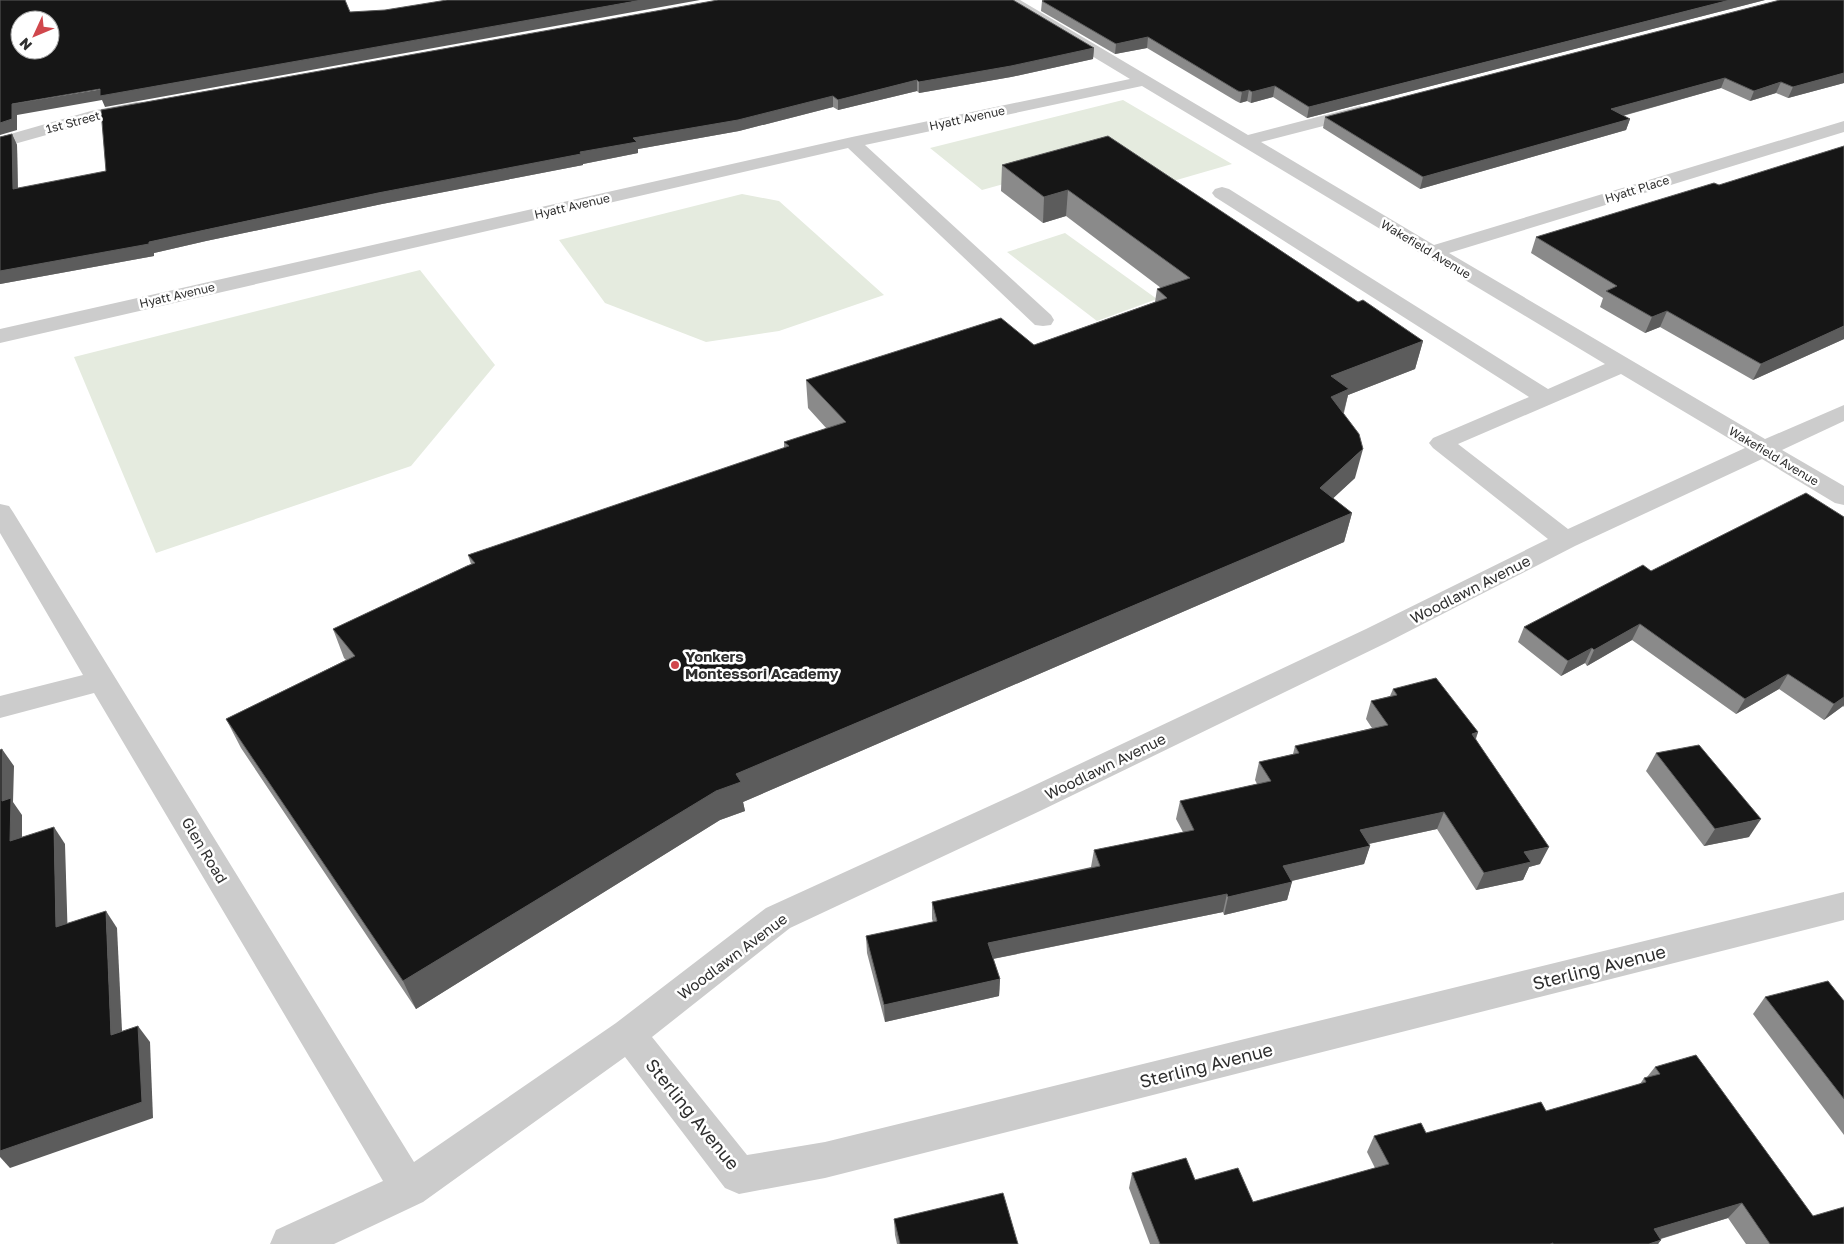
<svg xmlns="http://www.w3.org/2000/svg" width="1844" height="1244" font-family="'Golos Text',sans-serif">
  <style>
    .green { fill: #e5ebdf }
    .lines { fill: none; stroke-linecap: round; stroke-linejoin: round }
    .minor { fill: #ccc; fill-rule: evenodd }
    .wall { fill: #8a8a8a }
    .shaded-wall { fill: #5c5c5c }
    .building { fill: #161616; stroke: #5c5c5c; fill-rule: evenodd }
    .poi-dot { fill: #d0474c; stroke: #fff; stroke-width: 2 }
    .labels { text-anchor: middle; dominant-baseline: central; stroke-width: 5; stroke-linejoin: round; paint-order: stroke }
    .far-street-label { font-size: 12px; fill: #2f2f2f; stroke: #fff }
    .street-label { font-size: 15px; fill: #2f2f2f; stroke: #fff }
    .poi-label { font-size: 15px; font-weight: bold; fill: #2f2f2f; stroke: #fff; text-anchor: start }
    .near-street-label { font-size: 18px; fill: #2f2f2f; stroke: #fff }
  </style>
  <rect width="100%" height="100%" fill="#fff"/>
  <g class="green">
    <polygon points="1123,100 1232,164 1149,188 1103,156 982,190 930,148"/>
    <polygon points="742,194 779,201 884,295 779,331 706,342 605,303 559,240"/>
    <polygon points="1065,233 1157,299 1097,321 1007,252"/>
    <polygon points="420,270 495,365 411,466 156,553 74,357"/>
  </g>
  <g class="lines">
    <g class="minor">
      <path d="M1001 0H1020L1248 135 1360 106 1366 107 1369 111 1366 115 1261 142 1434 245 1844 121V132L1449 253 1765 439 1844 405V421L1782 450 1844 486V505L1835 503 1762 459 1575 546 1386 643 1040 811 790 928 652 1037 747 1155 825 1142 1844 892V920L825 1178 739 1194 725 1188 625 1057 423 1202 334 1244H270L276 1230 383 1181 94 693 0 718V696L83 675 0 533V504L9 506 13 512 414 1162 616 1023 766 908 1018 793 1366 629 1548 539 1433 448 1429 443 1433 438 1529 397 1215 197 1212 193 1215 189 1222 187 1229 189 1548 389 1605 364 1142 86 865 145 1051 315 1054 320 1051 325 1043 326 1035 325 848 148 0 343V329L852 137 1130 79 1004 3ZM1621 374 1745 448 1568 529 1458 444Z"/>
      <polygon points="137,102 143,103 146,107 143,111 100,120 0,148 0,137 91,111"/>
    </g>
  </g>
  <g class="wall">
    <polygon points="1765,0 1307,118 1273,97 1251,103 1247,101 1240,103 1236,101 1147,48 1115,54 1041,11 1042,1"/>
    <polygon points="1844,0 1844,83 1788,98 1776,93 1750,101 1721,88 1623,116 1630,119 1626,130 1420,189 1323,128 1325,117"/>
    <polygon points="1094,48 1093,59 1011,77 919,93 917,91 838,110 833,107 739,131 638,149 638,153 583,164 583,165 382,204 206,241 154,253 154,256 0,284 0,137 12,134 17,145 18,188"/>
    <polygon points="1108,136 1358,302 1423,341 1415,369 1348,395 1344,413 1355,478 1333,498 1352,513 1344,542 743,802 745,811 720,820 416,1009 241,748 226,719 346,660 344,658 333,629 471,564 468,555 784,448 784,442 827,429 808,408 806,380 1034,345 1155,302 1157,289 1161,288 1066,216 1043,223 1001,191 1002,165"/>
    <polygon points="1719,185 1844,339 1753,380 1660,327 1645,333 1600,307 1603,298 1531,253 1536,237"/>
    <polygon points="1844,517 1844,707 1843,706 1824,720 1779,689 1736,714 1632,640 1587,666 1585,663 1561,676 1518,642 1524,627 1651,571"/>
    <polygon points="1393,689 1478,732 1476,739 1540,864 1529,867 1523,880 1476,890 1437,829 1369,844 1370,846 1364,864 1292,881 1287,900 1224,915 1223,912 993,959 1000,979 999,996 885,1022 867,953 866,936 933,922 932,919 932,902 1091,867 1094,850 1183,832 1176,819 1180,801 1257,784 1255,780 1259,762 1293,754 1295,746 1372,728 1366,719 1371,701 1390,696"/>
    <polygon points="1656,753 1749,837 1704,846 1646,771"/>
    <polygon points="1765,997 1844,1001 1844,1135 1753,1014"/>
    <polygon points="1655,1067 1813,1216 1844,1244 1746,1244 1728,1218 1661,1239 1658,1244 1150,1244 1129,1188 1132,1173 1195,1180 1253,1202 1375,1168 1367,1152 1374,1136 1426,1133 1546,1111 1640,1084 1644,1078 1647,1077"/>
    <polygon points="894,1219 1018,1244 897,1244 895,1235"/>
  </g>
  <g class="shaded-wall">
    <polygon points="642,0 700,0 105,107 102,100 17,115 17,130 0,135 0,123 12,104"/>
    <polygon points="1730,0 1765,0 1307,118 1309,107"/>
    <polygon points="1148,37 1147,48 1115,54 1116,44"/>
    <polygon points="1094,48 1093,59 1011,77 919,93 919,82"/>
    <polygon points="1844,73 1844,83 1788,98 1793,87"/>
    <polygon points="1725,78 1721,88 1607,120 1611,109"/>
    <polygon points="917,80 917,91 838,110 838,100"/>
    <polygon points="1781,82 1776,93 1750,101 1754,91"/>
    <polygon points="1275,86 1273,97 1251,103 1252,92"/>
    <polygon points="1249,90 1247,101 1240,103 1242,92"/>
    <polygon points="833,96 833,107 739,131 638,149 638,153 583,164 583,165 382,204 206,241 154,253 154,256 0,284 0,271 149,242 378,193 580,152 633,138"/>
    <polygon points="1630,119 1626,130 1420,189 1423,177"/>
    <polygon points="12,134 17,145 18,201 13,189"/>
    <polygon points="1068,190 1066,216 1043,223 1044,197"/>
    <polygon points="1667,311 1660,327 1645,333 1652,317"/>
    <polygon points="1844,326 1844,339 1753,380 1761,364"/>
    <polygon points="1423,341 1415,369 1348,395 1342,418 1325,425 1331,376"/>
    <polygon points="1363,449 1355,478 1313,517 1320,488"/>
    <polygon points="1352,513 1344,542 743,802 745,811 720,820 416,1009 403,981 736,774"/>
    <polygon points="1640,624 1632,640 1587,666 1594,650"/>
    <polygon points="1592,648 1585,663 1561,676 1568,661"/>
    <polygon points="1788,674 1779,689 1736,714 1745,699"/>
    <polygon points="1844,697 1844,705 1843,706 1824,720 1834,704"/>
    <polygon points="1478,732 1471,750 1472,734"/>
    <polygon points="2,749 14,766 13,802 22,815 22,857 10,841 2,801"/>
    <polygon points="1444,812 1437,829 1354,847 1360,830"/>
    <polygon points="1761,819 1749,837 1704,846 1715,829"/>
    <polygon points="54,827 65,844 68,943 56,927"/>
    <polygon points="1370,846 1364,864 1278,884 1283,866"/>
    <polygon points="1549,847 1540,864 1529,867 1523,880 1476,890 1484,873 1524,852"/>
    <polygon points="1292,882 1287,900 1224,915 1228,897"/>
    <polygon points="1227,894 1223,912 987,960 988,943"/>
    <polygon points="106,911 117,928 123,1051 111,1035"/>
    <polygon points="1000,979 999,996 885,1022 884,1005"/>
    <polygon points="138,1026 150,1042 153,1118 10,1168 0,1157 0,1151"/>
    <polygon points="1742,1203 1728,1218 1643,1244 1654,1229"/>
    <polygon points="1661,1240 1658,1244 1649,1244"/>
  </g>
  <g class="building">
    <path d="M0 0H345L350 12 385 10 447 0H642L100 96V89L12 104V119L0 123ZM20 20H50V50H20Z"/>
    <polygon points="718,0 1013,0 1094,48 1011,66 919,82 917,80 838,100 833,96 738,120 633,138 637,142 580,152 581,154 378,193 149,242 149,244 0,271 0,137 12,134 13,189 106,171 101,110"/>
    <polygon points="1044,0 1730,0 1309,107 1275,86 1252,92 1249,90 1242,92 1238,91 1148,37 1116,44 1042,1"/>
    <polygon points="1780,0 1844,0 1844,73 1793,87 1781,82 1754,91 1725,78 1611,109 1630,119 1423,177 1325,117"/>
    <polygon points="1108,136 1358,302 1363,300 1423,341 1331,376 1349,389 1331,397 1359,434 1363,449 1320,488 1352,513 736,774 741,782 716,791 403,981 226,719 355,656 333,629 467,566 475,563 468,555 789,446 784,442 846,422 806,380 1001,318 1034,345 1167,298 1157,289 1190,278 1068,190 1044,197 1002,165"/>
    <polygon points="1844,146 1844,326 1761,364 1667,311 1652,317 1606,291 1617,286 1536,237 1714,183 1719,185"/>
    <polygon points="1806,493 1844,517 1844,697 1834,704 1788,674 1745,699 1640,624 1594,650 1592,648 1568,661 1524,627 1643,565 1651,571"/>
    <polygon points="1436,678 1478,732 1472,734 1549,847 1524,852 1531,862 1484,873 1444,812 1360,830 1370,846 1283,866 1292,882 1228,897 1227,894 988,943 1000,979 884,1005 866,936 937,921 932,902 1100,866 1094,850 1194,830 1180,801 1271,781 1259,762 1299,753 1295,746 1388,725 1371,701 1397,695 1393,689"/>
    <polygon points="1699,745 1761,819 1715,829 1656,753"/>
    <polygon points="2,749 2,801 11,798 10,841 54,827 56,927 106,911 111,1035 138,1026 142,1102 0,1151 0,750"/>
    <polygon points="1828,981 1844,1001 1844,1099 1765,997"/>
    <polygon points="1696,1055 1813,1216 1844,1207 1844,1244 1770,1244 1742,1203 1654,1229 1661,1240 1649,1244 1553,1244 1553,1243 1550,1244 1160,1244 1132,1173 1186,1158 1195,1180 1238,1168 1253,1202 1389,1164 1374,1136 1421,1123 1426,1133 1541,1102 1546,1111 1646,1082 1644,1078 1660,1074 1655,1067"/>
    <polygon points="1003,1193 1018,1244 900,1244 894,1219"/>
  </g>
  <circle class="poi-dot" cx="675" cy="665" r="5"/>
  <g class="labels">
    <g class="far-street-label">
      <text transform="translate(967 118) rotate(-12)">Hyatt Avenue</text>
      <text transform="translate(73 122) rotate(-15)">1st Street</text>
      <text transform="translate(1637 189) rotate(-17)">Hyatt Place</text>
      <text transform="translate(572 206) rotate(-13)">Hyatt Avenue</text>
      <text transform="translate(1426 249) rotate(31)">Wakefield Avenue</text>
      <text transform="translate(177 295) rotate(-13)">Hyatt Avenue</text>
      <text transform="translate(1774 456) rotate(31)">Wakefield Avenue</text>
    </g>
    <g class="street-label">
      <text transform="translate(1470 589) rotate(-27)">Woodlawn Avenue</text>
      <text transform="translate(1105 766) rotate(-26)">Woodlawn Avenue</text>
      <text transform="translate(205 850) rotate(59)">Glen Road</text>
      <text transform="translate(732 956) rotate(-37)">Woodlawn Avenue</text>
    </g>
    <g class="poi-label">
      <text x="685" y="656">Yonkers<tspan x="685" dy="17">Montessori Academy</tspan></text>
    </g>
    <g class="near-street-label">
      <text transform="translate(1599 967) rotate(-14)">Sterling Avenue</text>
      <text transform="translate(1206 1065) rotate(-14)">Sterling Avenue</text>
      <text transform="translate(693 1114) rotate(51)">Sterling Avenue</text>
    </g>
  </g>
  <g transform="translate(35 35) rotate(226)"><circle r="24" fill="#ffffff" stroke="#acacac"/>
  <path d="M0-4L9 19L0 12L-9 19Z" fill="#d0474c"/>
  <text y="-8" font-size="14" font-weight="bold" text-anchor="middle" fill="#2f2f2f">N</text>
  </g>
</svg>
